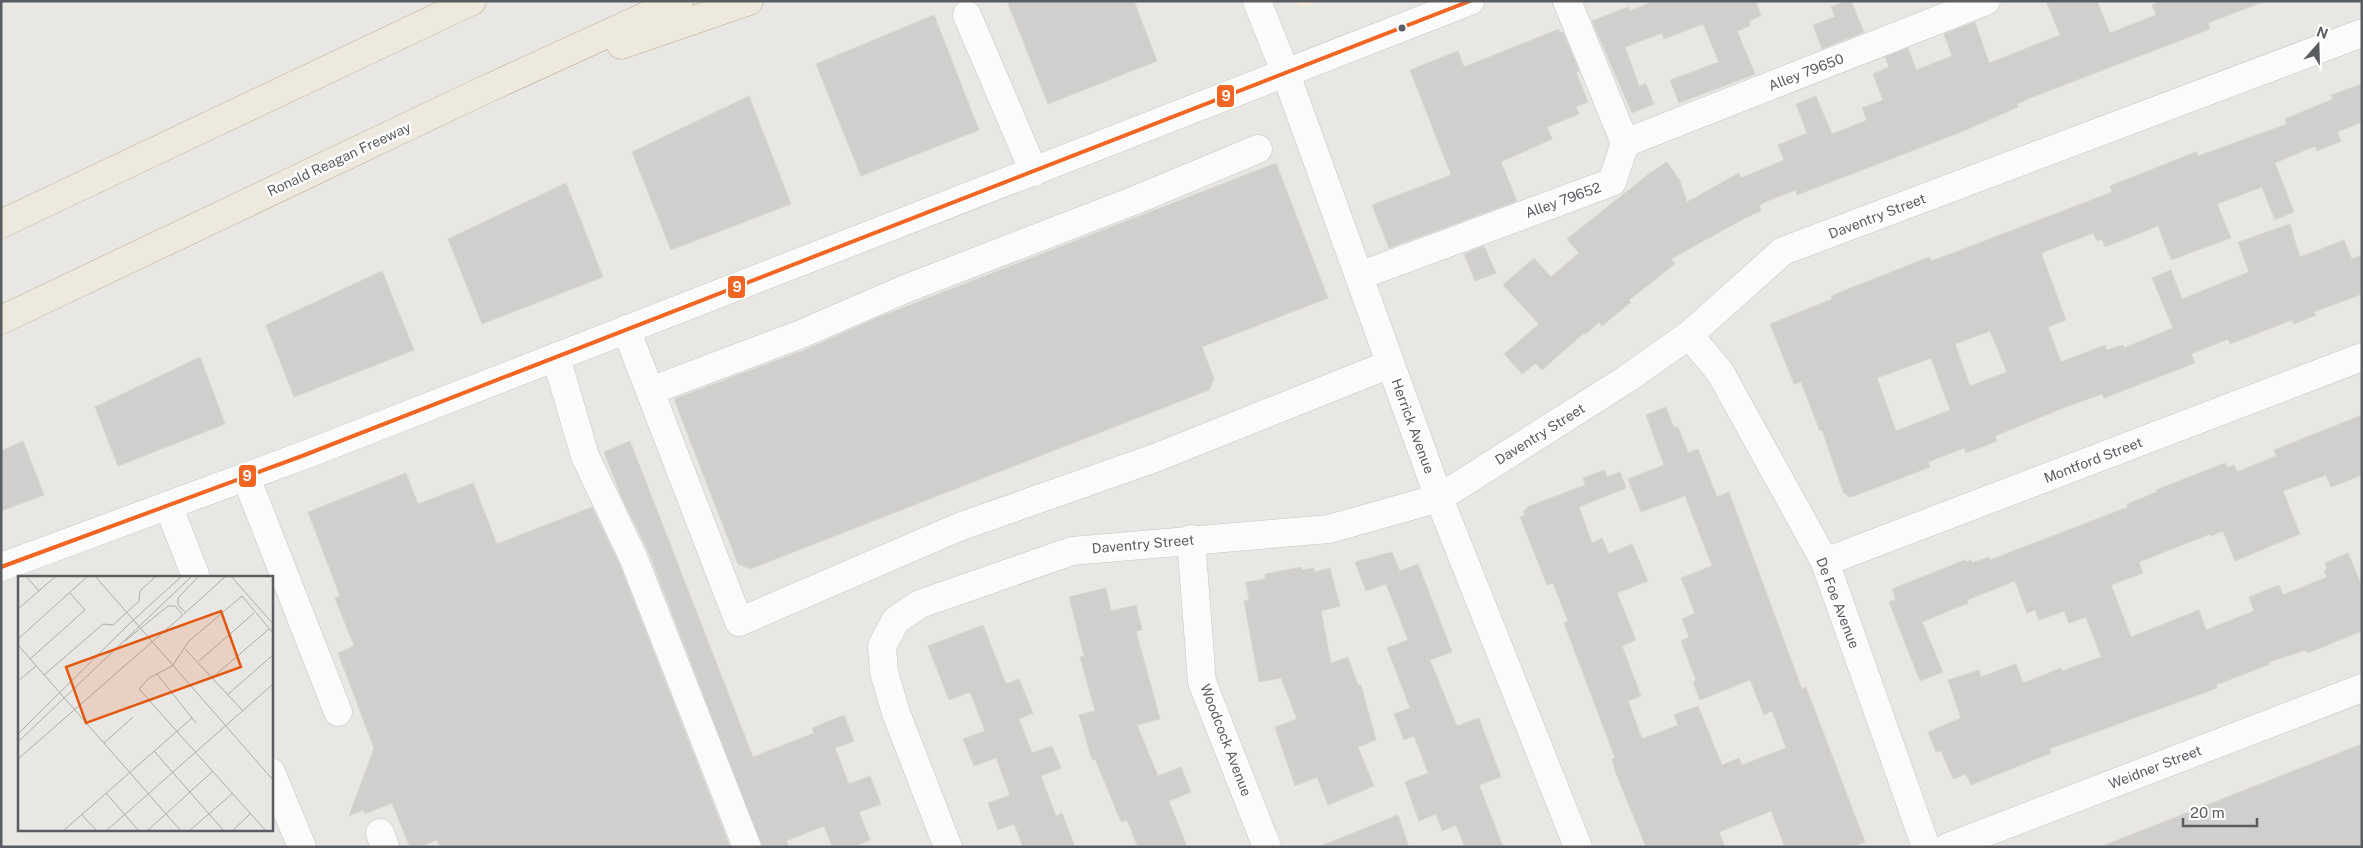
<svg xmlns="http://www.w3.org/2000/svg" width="2363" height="848" font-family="'Public Sans',sans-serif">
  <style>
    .commercial { fill: #f5ebda }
    .building { fill: #d1cfcd; stroke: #d8d6d2; fill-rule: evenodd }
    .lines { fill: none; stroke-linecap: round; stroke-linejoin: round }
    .minor-casing { stroke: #c4c4c3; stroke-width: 29 }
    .highway-casing { stroke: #c0ad90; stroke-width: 29 }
    .minor { stroke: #fcfbfb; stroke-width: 28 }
    .highway { stroke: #eee9df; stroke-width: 28 }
    .bus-1-casing { stroke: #fff; stroke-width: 8 }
    .bus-1 { stroke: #f26522; stroke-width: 4 }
    .bus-dot { fill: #595d61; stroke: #fff; stroke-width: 2 }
    .labels { text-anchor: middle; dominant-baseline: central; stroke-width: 5; stroke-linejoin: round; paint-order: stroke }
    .street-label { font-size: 14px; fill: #595d61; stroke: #fff }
    .inset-road { fill: none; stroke: #abacab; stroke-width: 1 }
    .view { fill: #e15910; fill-opacity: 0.15; stroke: #e15910; stroke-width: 2.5 }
    .inset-edge { fill: none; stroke: #595d61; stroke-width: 2.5 }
    .line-badge { stroke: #fff; stroke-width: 2 }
    .badge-label { font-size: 14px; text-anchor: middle; font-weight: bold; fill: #fff }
  </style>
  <rect width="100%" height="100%" fill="#e9e7e3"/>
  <polygon class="commercial" points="1292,1 1322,1 1302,7"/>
  <g class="building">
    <polygon points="1007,1 1134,1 1157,61 1048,104"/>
    <polygon points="1654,1 1756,1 1761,16 1749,21 1750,26 1737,31 1755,74 1679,103 1670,80 1719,62 1703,24 1664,39 1662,33 1625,47 1639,86 1646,84 1654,104 1632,113 1592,21 1628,7 1630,11"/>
    <polygon points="1846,1 1851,1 1864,32 1822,49 1813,25 1835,17 1831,7"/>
    <polygon points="2046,1 2097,1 2110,33 2156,15 2152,5 2163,1 2260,3 2208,23 2210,29 2030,98 2017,104 2018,107 1961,132 1797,195 1796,190 1765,202 1759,206 1761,211 1747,217 1671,259 1675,264 1629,300 1631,302 1602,326 1599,322 1586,334 1584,333 1542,370 1536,363 1522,374 1504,354 1539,324 1503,285 1534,258 1551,277 1579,253 1567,239 1650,173 1667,162 1680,181 1687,202 1739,173 1741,178 1784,160 1778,145 1807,133 1796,104 1816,96 1832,134 1867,120 1862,108 1883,100 1873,74 1889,67 1885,57 1908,48 1916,70 1952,56 1944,34 1975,22 1989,63 2060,35"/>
    <polygon points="934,15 979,130 861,176 816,64"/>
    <polygon points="1559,29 1560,33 1563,32 1579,71 1576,72 1588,102 1576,107 1579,114 1547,127 1552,139 1501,162 1517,201 1389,248 1372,205 1451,175 1410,70 1458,51 1464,67"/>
    <path d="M2362 84V122L2337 132 2341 141 2317 151 2315 146 2275 163 2294 212 2275 220 2262 187 2217 204 2231 238 2171 260 2158 226 2105 247 2102 239 2097 241 2093 233 2041 253 2066 320 2048 327 2061 362 2105 345 2107 350 2123 345 2124 348 2173 328 2152 278 2171 270 2182 299 2249 272 2238 242 2290 224 2300 257 2344 240 2352 259 2362 255V294L2314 312 2316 315 2294 324 2292 320 2230 344 2228 339 2191 354 2195 363 2104 398 2102 394 2068 406 1995 436 1997 441 1966 453 1964 448 1928 462 1930 467 1854 496 1848 497 1846 493 1844 494 1822 430 1820 431 1801 382 1794 384 1770 324 1832 299 1831 296 1843 291 1894 271 1929 257 1931 261 1953 253 2112 192 2110 186 2196 152 2198 156 2287 124 2285 119 2333 99 2331 95ZM1990 331 2007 372 1970 386 1955 344ZM1931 358 1950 410 1896 431 1877 378Z"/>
    <polygon points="749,96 791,204 671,250 632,152"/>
    <polygon points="1276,163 1328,298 1202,347 1214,379 1209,390 750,569 738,564 674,399 807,349 879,317"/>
    <polygon points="566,183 603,277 482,324 448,239"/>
    <polygon points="1484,246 1496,273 1475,281 1464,254"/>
    <polygon points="382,271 414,350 294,397 266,325"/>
    <polygon points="200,357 225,424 118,466 95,407"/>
    <polygon points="1666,407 1674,428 1678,427 1688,453 1698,449 1717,497 1729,492 1802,689 1806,687 1865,842 1852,847 1785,847 1771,811 1719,832 1725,847 1646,847 1615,771 1612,759 1615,758 1564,623 1568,621 1553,583 1547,585 1520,517 1525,515 1523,511 1527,509 1527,507 1585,485 1583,478 1604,470 1607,477 1620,472 1626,488 1579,507 1592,543 1602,538 1609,554 1632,544 1648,581 1617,593 1636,640 1622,646 1641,696 1628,701 1642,739 1678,725 1674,715 1698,706 1722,765 1739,758 1742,765 1786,748 1772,711 1764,715 1750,680 1700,700 1693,682 1696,680 1681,641 1689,637 1682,619 1695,613 1681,578 1712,566 1685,496 1641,512 1628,479 1664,465 1646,415"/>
    <polygon points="2362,415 2362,475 2331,487 2326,475 2283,491 2300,534 2235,561 2223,531 2211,536 2210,534 2139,562 2143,573 2111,585 2131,637 2199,610 2206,630 2254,611 2249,597 2279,585 2283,595 2327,577 2324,571 2327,569 2325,563 2348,553 2362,586 2362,631 2308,653 2306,650 2269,662 2270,664 2216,685 2217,688 2049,749 2051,753 1971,785 1966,774 1953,779 1941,751 1936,752 1928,732 1961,718 1948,680 1979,670 1981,677 2016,664 2023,683 2061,668 2062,671 2101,657 2086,617 2069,623 2064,611 2039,620 2035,610 2027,613 2015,581 1967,600 1968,603 1922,622 1943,672 1920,681 1889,602 1896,599 1892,589 1965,560 1966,562 1971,560 1972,563 1989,557 1990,560 2128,507 2127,504 2157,492 2156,490 2225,463 2227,468 2234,465 2237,472 2276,456 2274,450"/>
    <polygon points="23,441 44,495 1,511 1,451"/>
    <polygon points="630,441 753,757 814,733 812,728 844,715 854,741 835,748 849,784 870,776 881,804 859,812 870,840 853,847 832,847 824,826 786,841 789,847 762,847 648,551 621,496 604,452"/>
    <polygon points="406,473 418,504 473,483 497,544 592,507 619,563 730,847 440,847 437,840 419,847 410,847 392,803 365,814 363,810 349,816 374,748 338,653 354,646 335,598 340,596 308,512"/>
    <polygon points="1392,552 1400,571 1418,564 1452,652 1430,660 1457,726 1479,718 1501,777 1479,785 1503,847 1465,847 1456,825 1442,831 1436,814 1419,821 1405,782 1428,773 1414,736 1404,740 1394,714 1410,708 1387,648 1408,640 1386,584 1366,591 1355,562"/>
    <polygon points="1301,567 1302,570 1314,568 1315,572 1330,568 1340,606 1321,611 1331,663 1348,657 1358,685 1361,685 1376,740 1358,747 1374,786 1328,805 1317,777 1295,786 1275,727 1297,719 1281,678 1259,682 1244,601 1249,600 1246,582 1265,579 1265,574"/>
    <polygon points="1106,588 1111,611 1136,605 1142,630 1136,631 1160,719 1137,725 1158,776 1181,767 1191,792 1169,801 1187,847 1138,847 1127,820 1121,822 1095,759 1092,760 1079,715 1095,711 1080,657 1084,656 1069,597"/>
    <polygon points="983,625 1006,684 1019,679 1033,713 1019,719 1032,753 1052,746 1061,768 1041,776 1056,816 1062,813 1075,847 1023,847 1014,824 998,830 988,803 1010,795 996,758 974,766 963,739 985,731 970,692 949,700 928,646"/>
    <polygon points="2362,744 2362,847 2105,847 2105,845"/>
    <polygon points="1398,815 1409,847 1321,847 1321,846"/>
  </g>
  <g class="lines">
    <defs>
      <g id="minor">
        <polyline points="1257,1 1286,74 1439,498 1578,847"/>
        <polyline points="967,15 1034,172"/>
        <polyline points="1625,143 1986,1"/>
        <polyline points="1359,276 1612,182 1625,143 1567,1"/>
        <polyline points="626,329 739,622 959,527 1155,458 1390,364"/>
        <polyline points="1689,335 1720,372 1825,562 1926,847"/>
        <polyline points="556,357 585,456 633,557 747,847"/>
        <polyline points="650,391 801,334 905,289 1138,199 1258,149"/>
        <polyline points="246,477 338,712"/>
        <polyline points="168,505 196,577"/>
        <polyline points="1191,539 1202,682 1267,847"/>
        <polyline points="1825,562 2362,357"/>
        <polyline points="1,567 302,456 1470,1"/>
        <polyline points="271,772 302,847"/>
        <polyline points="380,833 385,847"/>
        <polyline points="948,847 896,713 884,672 882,646 896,620 920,604 1072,551 1329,529 1439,498 1625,380 1689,335 1783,251 2362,33"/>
        <polyline points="1948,847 2362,688"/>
      </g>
      <g id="highway">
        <polyline points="621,45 749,1"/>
        <polyline points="1,224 472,1"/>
        <polyline points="1,320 480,92 679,1"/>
      </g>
    </defs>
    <use href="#minor" class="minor-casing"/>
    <use href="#highway" class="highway-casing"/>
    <use href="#minor" class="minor"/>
    <use href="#highway" class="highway"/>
    <defs>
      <polyline id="bus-1" points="1,567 302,456 1470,1"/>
    </defs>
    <use href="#bus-1" class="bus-1-casing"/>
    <use href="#bus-1" class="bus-1"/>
  </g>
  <circle class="bus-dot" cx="1402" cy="28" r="4.5"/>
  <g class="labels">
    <g class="street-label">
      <text transform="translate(1806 72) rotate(-21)">Alley 79650</text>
      <text transform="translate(339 159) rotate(-25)">Ronald Reagan Freeway</text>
      <text transform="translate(1563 200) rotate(-20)">Alley 79652</text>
      <text transform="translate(1877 216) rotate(-21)">Daventry Street</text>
      <text transform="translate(1413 426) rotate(70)">Herrick Avenue</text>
      <text transform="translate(1540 434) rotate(-32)">Daventry Street</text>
      <text transform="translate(2093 460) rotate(-21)">Montford Street</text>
      <text transform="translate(1143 544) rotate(-5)">Daventry Street</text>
      <text transform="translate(1838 603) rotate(69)">De Foe Avenue</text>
      <text transform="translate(1226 740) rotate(69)">Woodcock Avenue</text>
      <text transform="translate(2155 767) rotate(-21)">Weidner Street</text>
    </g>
  </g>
  <g transform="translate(18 576)">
    <rect width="255" height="255" fill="#e9e7e3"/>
    <path class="inset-road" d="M8 0 21 15M77 0 255 204M213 0 255 48M0 33 38 0M167 36 160 29V22L181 0M166 38 208 0M0 63 70 0M107 65 150 30H157L165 39M0 69 163 255M167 73 225 135M12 83 67 34 52 17M181 85 236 37M139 98 178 147M26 99 85 48 95 49 121 25 122 15 138 0M195 101 251 53M0 105 18 90M209 119 255 79M0 158 112 47 164 0M0 166 174 0M86 167 115 141M136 175 206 255M0 183 165 39M88 217 121 255M64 239 79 255M45 255 174 142M88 255 255 108M129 255 195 195M171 255 215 217M214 255 233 237M248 255 121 113 131 102 154 90 171 65 224 20 255 57"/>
    <path class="view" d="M203 35 223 91 68 147 48 91Z"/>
    <rect width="255" height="255" class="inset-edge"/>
  </g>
  <g class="line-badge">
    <rect x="1216" y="84" width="19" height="24" rx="5" fill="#f26522"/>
    <rect x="727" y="275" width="19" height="24" rx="5" fill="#f26522"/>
    <rect x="238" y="464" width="19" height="24" rx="5" fill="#f26522"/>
  </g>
  <g class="badge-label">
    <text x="1226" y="101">9</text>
    <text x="737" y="292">9</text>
    <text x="247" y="481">9</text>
  </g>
  <rect width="2363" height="848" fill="none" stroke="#595d61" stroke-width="5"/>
  <g transform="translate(2318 45) rotate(20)" stroke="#ffffff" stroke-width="4" paint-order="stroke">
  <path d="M0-4L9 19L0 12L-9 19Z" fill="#595d61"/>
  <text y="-8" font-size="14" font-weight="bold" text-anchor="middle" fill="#595d61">N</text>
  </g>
  <path d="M2183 818v8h74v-8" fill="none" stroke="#595d61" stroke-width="2.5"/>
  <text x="2190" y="818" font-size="15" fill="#595d61" stroke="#ffffff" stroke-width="4" paint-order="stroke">20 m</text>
</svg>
